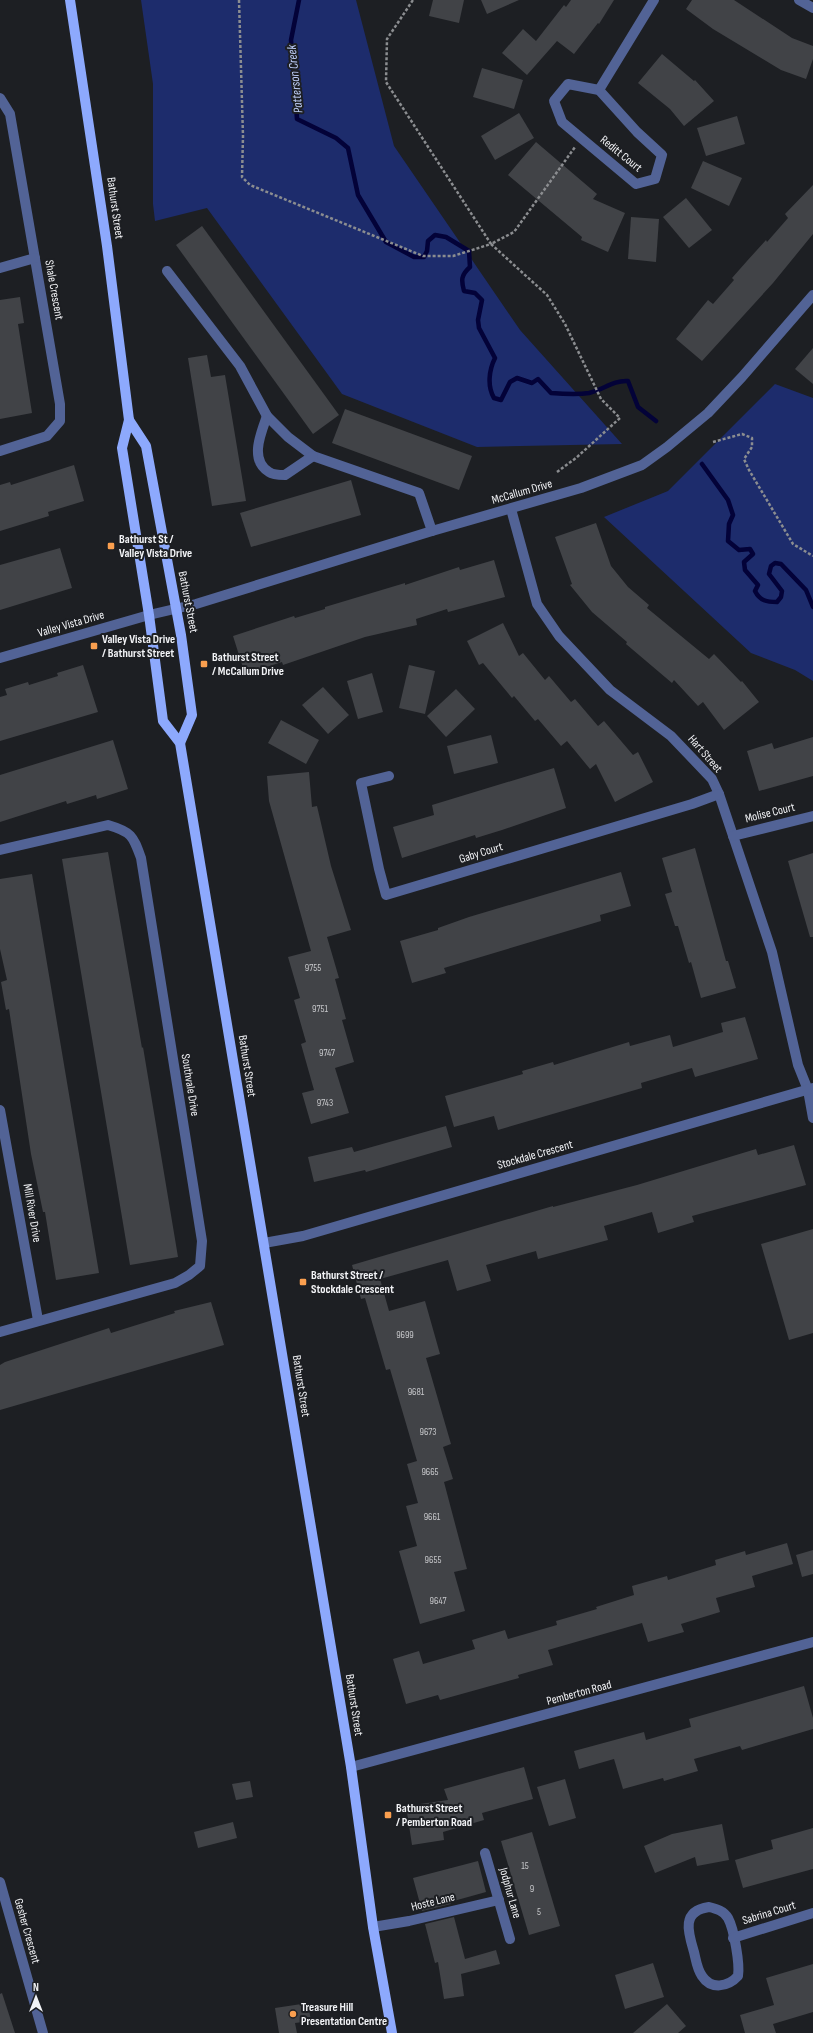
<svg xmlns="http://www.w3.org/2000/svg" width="813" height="2033" font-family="'Sofia Sans Condensed',sans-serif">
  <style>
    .green { fill: #1d2c6c }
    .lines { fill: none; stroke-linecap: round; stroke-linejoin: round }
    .stream { stroke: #030238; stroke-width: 4.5 }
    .building { fill: #414347 }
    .path { stroke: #8b8d90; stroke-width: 2.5; stroke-dasharray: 3 2; stroke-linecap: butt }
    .minor { stroke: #526396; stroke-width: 10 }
    .major { stroke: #8da9fd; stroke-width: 10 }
    .poi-dot { fill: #fa9f4f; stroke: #1d1f23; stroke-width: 1.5 }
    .labels { text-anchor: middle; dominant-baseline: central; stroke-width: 4; stroke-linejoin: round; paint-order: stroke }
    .number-label { font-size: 10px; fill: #c6c7ca }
    .street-label { font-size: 12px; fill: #f2f3f6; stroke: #1d1f23 }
    .poi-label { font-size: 12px; font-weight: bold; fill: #f2f3f6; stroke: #1d1f23; text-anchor: start }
    .water-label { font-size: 13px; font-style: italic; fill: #becef8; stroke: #1d1f23 }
  </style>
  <rect width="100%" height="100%" fill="#1d1f23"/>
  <g class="green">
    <polygon points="141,0 356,0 394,146 520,330 622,444 477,447 342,394 207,208 155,221 153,204 153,84"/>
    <polygon points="775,384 813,398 813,681 795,670 751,653 604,517 668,491"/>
  </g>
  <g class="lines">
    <g class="stream">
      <path d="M299 0 291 40 297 119 336 138 348 148 358 195 386 242 414 257H424L427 251 428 241 435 235 446 237 469 251 470 267C461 275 461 280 464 291L475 293 482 300 478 320 479 328 495 358C489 370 487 386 494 398L501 400 510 382 517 378 532 383 538 379 551 393C563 394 577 395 589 393 603 390 613 380 628 381L638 407 656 421"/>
      <path d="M702 464 728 500 733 515 729 524 728 541 739 550 750 549 753 554 744 562 745 570 758 585 755 591C760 601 767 602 777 602L781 597 782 591 769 574 771 566 775 563 781 564 806 590 813 607"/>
    </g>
  </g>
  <g class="building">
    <polygon points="433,0 464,0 459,23 429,16"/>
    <polygon points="481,0 519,0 487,14"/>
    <polygon points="571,0 614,0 599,24 598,23 574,54 557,41 527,75 502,53 523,29 536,41 564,5 566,7"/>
    <polygon points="692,0 734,0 792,38 813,46 813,59 806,79 781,70 713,29 686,9"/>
    <polygon points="662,54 694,81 695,80 714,101 684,126 670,109 638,83"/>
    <polygon points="482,68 523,80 514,109 473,97"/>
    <polygon points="519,113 534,138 495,160 481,136"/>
    <polygon points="737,116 745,144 706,156 697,128"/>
    <polygon points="536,142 597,194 593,199 625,213 608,252 581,240 582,237 508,175"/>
    <polygon points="703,161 742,178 729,206 691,188"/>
    <polygon points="813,185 813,234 773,283 702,361 676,339 708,300 713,304 734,280 732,278 747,261 766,240 767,242 788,218 785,214"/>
    <polygon points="686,198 712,230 689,248 663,217"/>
    <polygon points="631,217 659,219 656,262 628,259"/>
    <polygon points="202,226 339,415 313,434 176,245"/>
    <polygon points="20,297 24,323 18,324 32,413 0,419 0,300"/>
    <polygon points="813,348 813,384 795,369"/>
    <polygon points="207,355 211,377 225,375 246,501 212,506 188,358"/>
    <polygon points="345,409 472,456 459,490 332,443"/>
    <polygon points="74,465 84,501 48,512 49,516 0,531 0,485 10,482 11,485"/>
    <polygon points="351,480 361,515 251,547 240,513"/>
    <polygon points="596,523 611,566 628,587 649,605 647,608 709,659 714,654 741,682 742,681 759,702 724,730 703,702 698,706 674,680 672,683 626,644 627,642 592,612 570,585 572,584 555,537"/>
    <polygon points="60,548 72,588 0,610 0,565"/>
    <polygon points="494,560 505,597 448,612 447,609 416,619 417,625 365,637 283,665 282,662 245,674 233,636 294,616 295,618 325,609 325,607 405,583 405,585 459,567 460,570"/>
    <polygon points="503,623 519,656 523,653 545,680 549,676 571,702 575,699 598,726 604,721 633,755 638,752 653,782 615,802 596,764 590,769 567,741 561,746 538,719 535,721 514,696 512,698 483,663 479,665 467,641"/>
    <polygon points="83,665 98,712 0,741 0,697 7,695 5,689 28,682 29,685 58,676 57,673"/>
    <polygon points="409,665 435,671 425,714 399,708"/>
    <polygon points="372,673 383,712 358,719 347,681"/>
    <polygon points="323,687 349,715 328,734 302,705"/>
    <polygon points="456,689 475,709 446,737 427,716"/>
    <polygon points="281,720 319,740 306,764 268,743"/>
    <polygon points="491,735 498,763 454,774 447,746"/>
    <polygon points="813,737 813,776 759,791 747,751 772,743 774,749"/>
    <polygon points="113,740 128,789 97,799 96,795 67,804 66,801 0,822 0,775"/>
    <polygon points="554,768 566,808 502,830 476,838 475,835 402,858 393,827 434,815 432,805"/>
    <polygon points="309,772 312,807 317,806 331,866 351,930 327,937 339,978 335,979 346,1019 342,1020 354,1062 335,1068 349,1113 311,1124 302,1093 314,1090 301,1044 306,1042 294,1000 300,998 288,957 311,951 269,801 267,776"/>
    <polygon points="695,848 726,961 728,961 736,988 701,998 691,962 689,963 678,926 675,926 665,894 672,892 662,858"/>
    <polygon points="108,852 142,1048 143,1047 178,1257 130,1265 62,859"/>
    <polygon points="813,853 813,937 810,937 788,861"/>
    <polygon points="621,872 631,906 600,915 601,921 444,968 446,973 412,983 400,941 438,930 438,928 469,917"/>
    <polygon points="32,874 99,1273 56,1280 45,1212 43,1212 31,1154 9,1009 6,1010 1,982 7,980 0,949 0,879"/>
    <polygon points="745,1017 758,1059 695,1077 692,1068 641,1083 642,1088 498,1130 494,1116 454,1127 445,1096 523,1074 522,1071 553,1062 554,1065 629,1042 630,1046 670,1035 673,1047 723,1032 721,1023"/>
    <polygon points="446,1126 452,1147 366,1172 365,1170 314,1182 308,1157 352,1147 354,1152"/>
    <polygon points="794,1145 806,1185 692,1216 694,1222 658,1233 652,1212 604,1226 608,1240 538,1259 536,1251 486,1265 491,1281 457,1291 448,1260 380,1279 389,1311 425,1301 440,1354 426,1358 451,1444 443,1447 453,1479 444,1482 467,1569 454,1572 465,1611 420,1624 399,1551 417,1546 406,1506 418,1503 407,1464 417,1461 390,1369 386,1370 365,1298 361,1299 352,1265 553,1206 553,1207 637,1185 756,1149 758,1155"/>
    <polygon points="813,1229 813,1333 789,1340 761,1244"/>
    <polygon points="211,1302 224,1345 0,1410 0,1365 5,1362 109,1328 111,1333 175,1313 174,1311"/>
    <polygon points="787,1543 793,1564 752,1576 755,1587 716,1598 720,1612 681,1624 684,1632 648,1642 642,1623 548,1650 553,1665 518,1675 519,1678 440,1700 438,1695 406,1704 393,1659 419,1651 423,1664 475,1649 472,1640 505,1630 508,1639 557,1625 556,1621 597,1609 596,1607 634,1595 632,1586 667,1576 668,1580 716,1565 715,1560 745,1551 746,1555"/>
    <polygon points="813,1550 813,1574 802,1577 796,1555"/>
    <polygon points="804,1686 813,1718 813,1729 742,1750 740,1746 694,1759 698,1771 664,1781 663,1778 623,1789 614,1759 579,1769 574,1751 644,1732 646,1740 691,1727 689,1719"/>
    <polygon points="524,1767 533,1799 482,1813 484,1820 443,1832 444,1840 412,1845 406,1806 448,1800 444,1789"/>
    <polygon points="565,1779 576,1818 549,1826 537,1787"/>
    <polygon points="250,1781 253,1797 236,1800 232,1784"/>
    <polygon points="233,1822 237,1838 198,1848 194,1832"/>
    <polygon points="722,1824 729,1860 697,1866 695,1857 655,1873 644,1846 672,1834"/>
    <polygon points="813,1828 813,1869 743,1888 735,1860 773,1849 771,1840"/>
    <polygon points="532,1832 560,1926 529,1935 501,1841"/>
    <polygon points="478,1861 486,1892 450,1902 451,1904 422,1911 413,1878"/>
    <polygon points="454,1917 465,1959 496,1950 500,1964 461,1974 464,1996 444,1999 438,1962 435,1963 425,1924"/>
    <polygon points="653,1963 664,1997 625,2009 615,1975"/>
    <polygon points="813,1964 813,2012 773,2024 776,2033 745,2033 740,2015 774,2005 766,1978"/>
    <polygon points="2,1993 15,2033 0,2033 0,1994"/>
    <polygon points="308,2003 311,2021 295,2023 297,2033 279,2033 275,2008"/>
    <polygon points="667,2004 686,2026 678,2033 633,2033"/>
  </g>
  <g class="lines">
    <g class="path">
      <polyline points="239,0 243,136 242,177 250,185 423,256 453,256 491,244 386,82 387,39 413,0"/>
      <polyline points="713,442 742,434 752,438 752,447 744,459 749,470 793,544 813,556"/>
      <polyline points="557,472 576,458 620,418 601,399 565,324 547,295 491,244 514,232 575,147"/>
    </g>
    <g class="minor">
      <polyline points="799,0 813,8"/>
      <polygon points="568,84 599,90 637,132 662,155 655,179 636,184 562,122 554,101"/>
      <polyline points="599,90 654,0"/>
      <polyline points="0,98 10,114 60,404 60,421 47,436 0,451"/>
      <polyline points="0,268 35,258"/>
      <polyline points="167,271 240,366 267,416 288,437 313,456 419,493 432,531"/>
      <path d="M267 416C261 433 249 460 269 472 273 475 281 475 285 475L313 456"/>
      <polyline points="511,509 537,604 559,636 610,690 671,736 712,779 719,794 772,952 798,1065 808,1090 813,1118"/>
      <polyline points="0,658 149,615 196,604 432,531 581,488 642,465 667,447 708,413 742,377 813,295"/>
      <polyline points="389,776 361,783 379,869 386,895 692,804 719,794"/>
      <polyline points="733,836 813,816"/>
      <path d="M0 850 108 825C132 832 133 836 141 858L202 1241 200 1266 189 1275 175 1283 0 1332"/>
      <polyline points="0,1110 38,1320"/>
      <polyline points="264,1243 303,1236 813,1088"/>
      <polyline points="351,1767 813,1642"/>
      <polyline points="485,1853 510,1939"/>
      <polyline points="0,1882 43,2033"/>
      <path d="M709 1907C717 1909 724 1911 728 1918 734 1929 740 1964 738 1976 728 1987 711 1990 702 1976 697 1969 696 1960 694 1952 688 1932 681 1911 709 1907Z"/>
      <polyline points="373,1927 409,1921 499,1900"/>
      <polyline points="733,1938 813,1913"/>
    </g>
    <g class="major">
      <polyline points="70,0 107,246 129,420 122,448 149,615 163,721 180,743 351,1767 373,1927 392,2033"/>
      <polyline points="129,420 146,446 181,635 192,715 180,743"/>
    </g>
  </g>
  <g class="poi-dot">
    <rect x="107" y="542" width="8" height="8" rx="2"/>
    <rect x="90" y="642" width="8" height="8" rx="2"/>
    <rect x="200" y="660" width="8" height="8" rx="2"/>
    <rect x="299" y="1278" width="8" height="8" rx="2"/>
    <rect x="384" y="1811" width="8" height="8" rx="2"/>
    <circle cx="293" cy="2014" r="4"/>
  </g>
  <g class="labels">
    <g class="number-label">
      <text x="313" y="968">9755</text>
      <text x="320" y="1009">9751</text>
      <text x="327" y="1053">9747</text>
      <text x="325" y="1103">9743</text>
      <text x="405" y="1335">9699</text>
      <text x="416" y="1392">9681</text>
      <text x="428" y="1432">9673</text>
      <text x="430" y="1472">9665</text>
      <text x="432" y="1517">9661</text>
      <text x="433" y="1560">9655</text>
      <text x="438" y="1601">9647</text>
      <text x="525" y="1866">15</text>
      <text x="532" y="1889">9</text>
      <text x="539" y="1912">5</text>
    </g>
    <g class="street-label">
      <text transform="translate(621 154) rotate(39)">Reditt Court</text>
      <text transform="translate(115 208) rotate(82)">Bathurst Street</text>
      <text transform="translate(54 290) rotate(80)">Shale Crescent</text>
      <text transform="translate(522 492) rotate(-16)">McCallum Drive</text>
      <text transform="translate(188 602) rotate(79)">Bathurst Street</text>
      <text transform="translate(71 624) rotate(-16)">Valley Vista Drive</text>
      <text transform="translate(705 754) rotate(49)">Hart Street</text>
      <text transform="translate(770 813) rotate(-14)">Molise Court</text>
      <text transform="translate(481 853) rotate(-17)">Gaby Court</text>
      <text transform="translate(247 1066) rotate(81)">Bathurst Street</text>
      <text transform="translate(190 1085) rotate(81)">Southvale Drive</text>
      <text transform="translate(535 1155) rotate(-16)">Stockdale Crescent</text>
      <text transform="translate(32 1213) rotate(80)">Mill River Drive</text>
      <text transform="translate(301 1386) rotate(81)">Bathurst Street</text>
      <text transform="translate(579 1693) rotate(-15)">Pemberton Road</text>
      <text transform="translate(354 1705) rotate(81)">Bathurst Street</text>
      <text transform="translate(510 1893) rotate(74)">Jodphur Lane</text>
      <text transform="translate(433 1902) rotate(-14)">Hoste Lane</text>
      <text transform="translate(769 1913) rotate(-17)">Sabrina Court</text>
      <text transform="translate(27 1931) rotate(74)">Gesher Crescent</text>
    </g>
    <g class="poi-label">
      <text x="119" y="539">Bathurst St /<tspan x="119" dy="14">Valley Vista Drive</tspan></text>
      <text x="102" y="639">Valley Vista Drive<tspan x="102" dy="14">/ Bathurst Street</tspan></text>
      <text x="212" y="657">Bathurst Street<tspan x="212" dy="14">/ McCallum Drive</tspan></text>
      <text x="311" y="1275">Bathurst Street /<tspan x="311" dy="14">Stockdale Crescent</tspan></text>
      <text x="396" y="1808">Bathurst Street<tspan x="396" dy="14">/ Pemberton Road</tspan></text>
      <text x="301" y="2007">Treasure Hill<tspan x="301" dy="14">Presentation Centre</tspan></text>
    </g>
    <g class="water-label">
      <text transform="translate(295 79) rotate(-96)">Patterson Creek</text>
    </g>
  </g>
  <g transform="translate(36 1997)" stroke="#1d1f23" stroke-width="3" paint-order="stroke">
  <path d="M0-3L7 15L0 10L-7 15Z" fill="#f2f3f6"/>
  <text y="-6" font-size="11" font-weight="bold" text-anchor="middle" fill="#f2f3f6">N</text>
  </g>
</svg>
